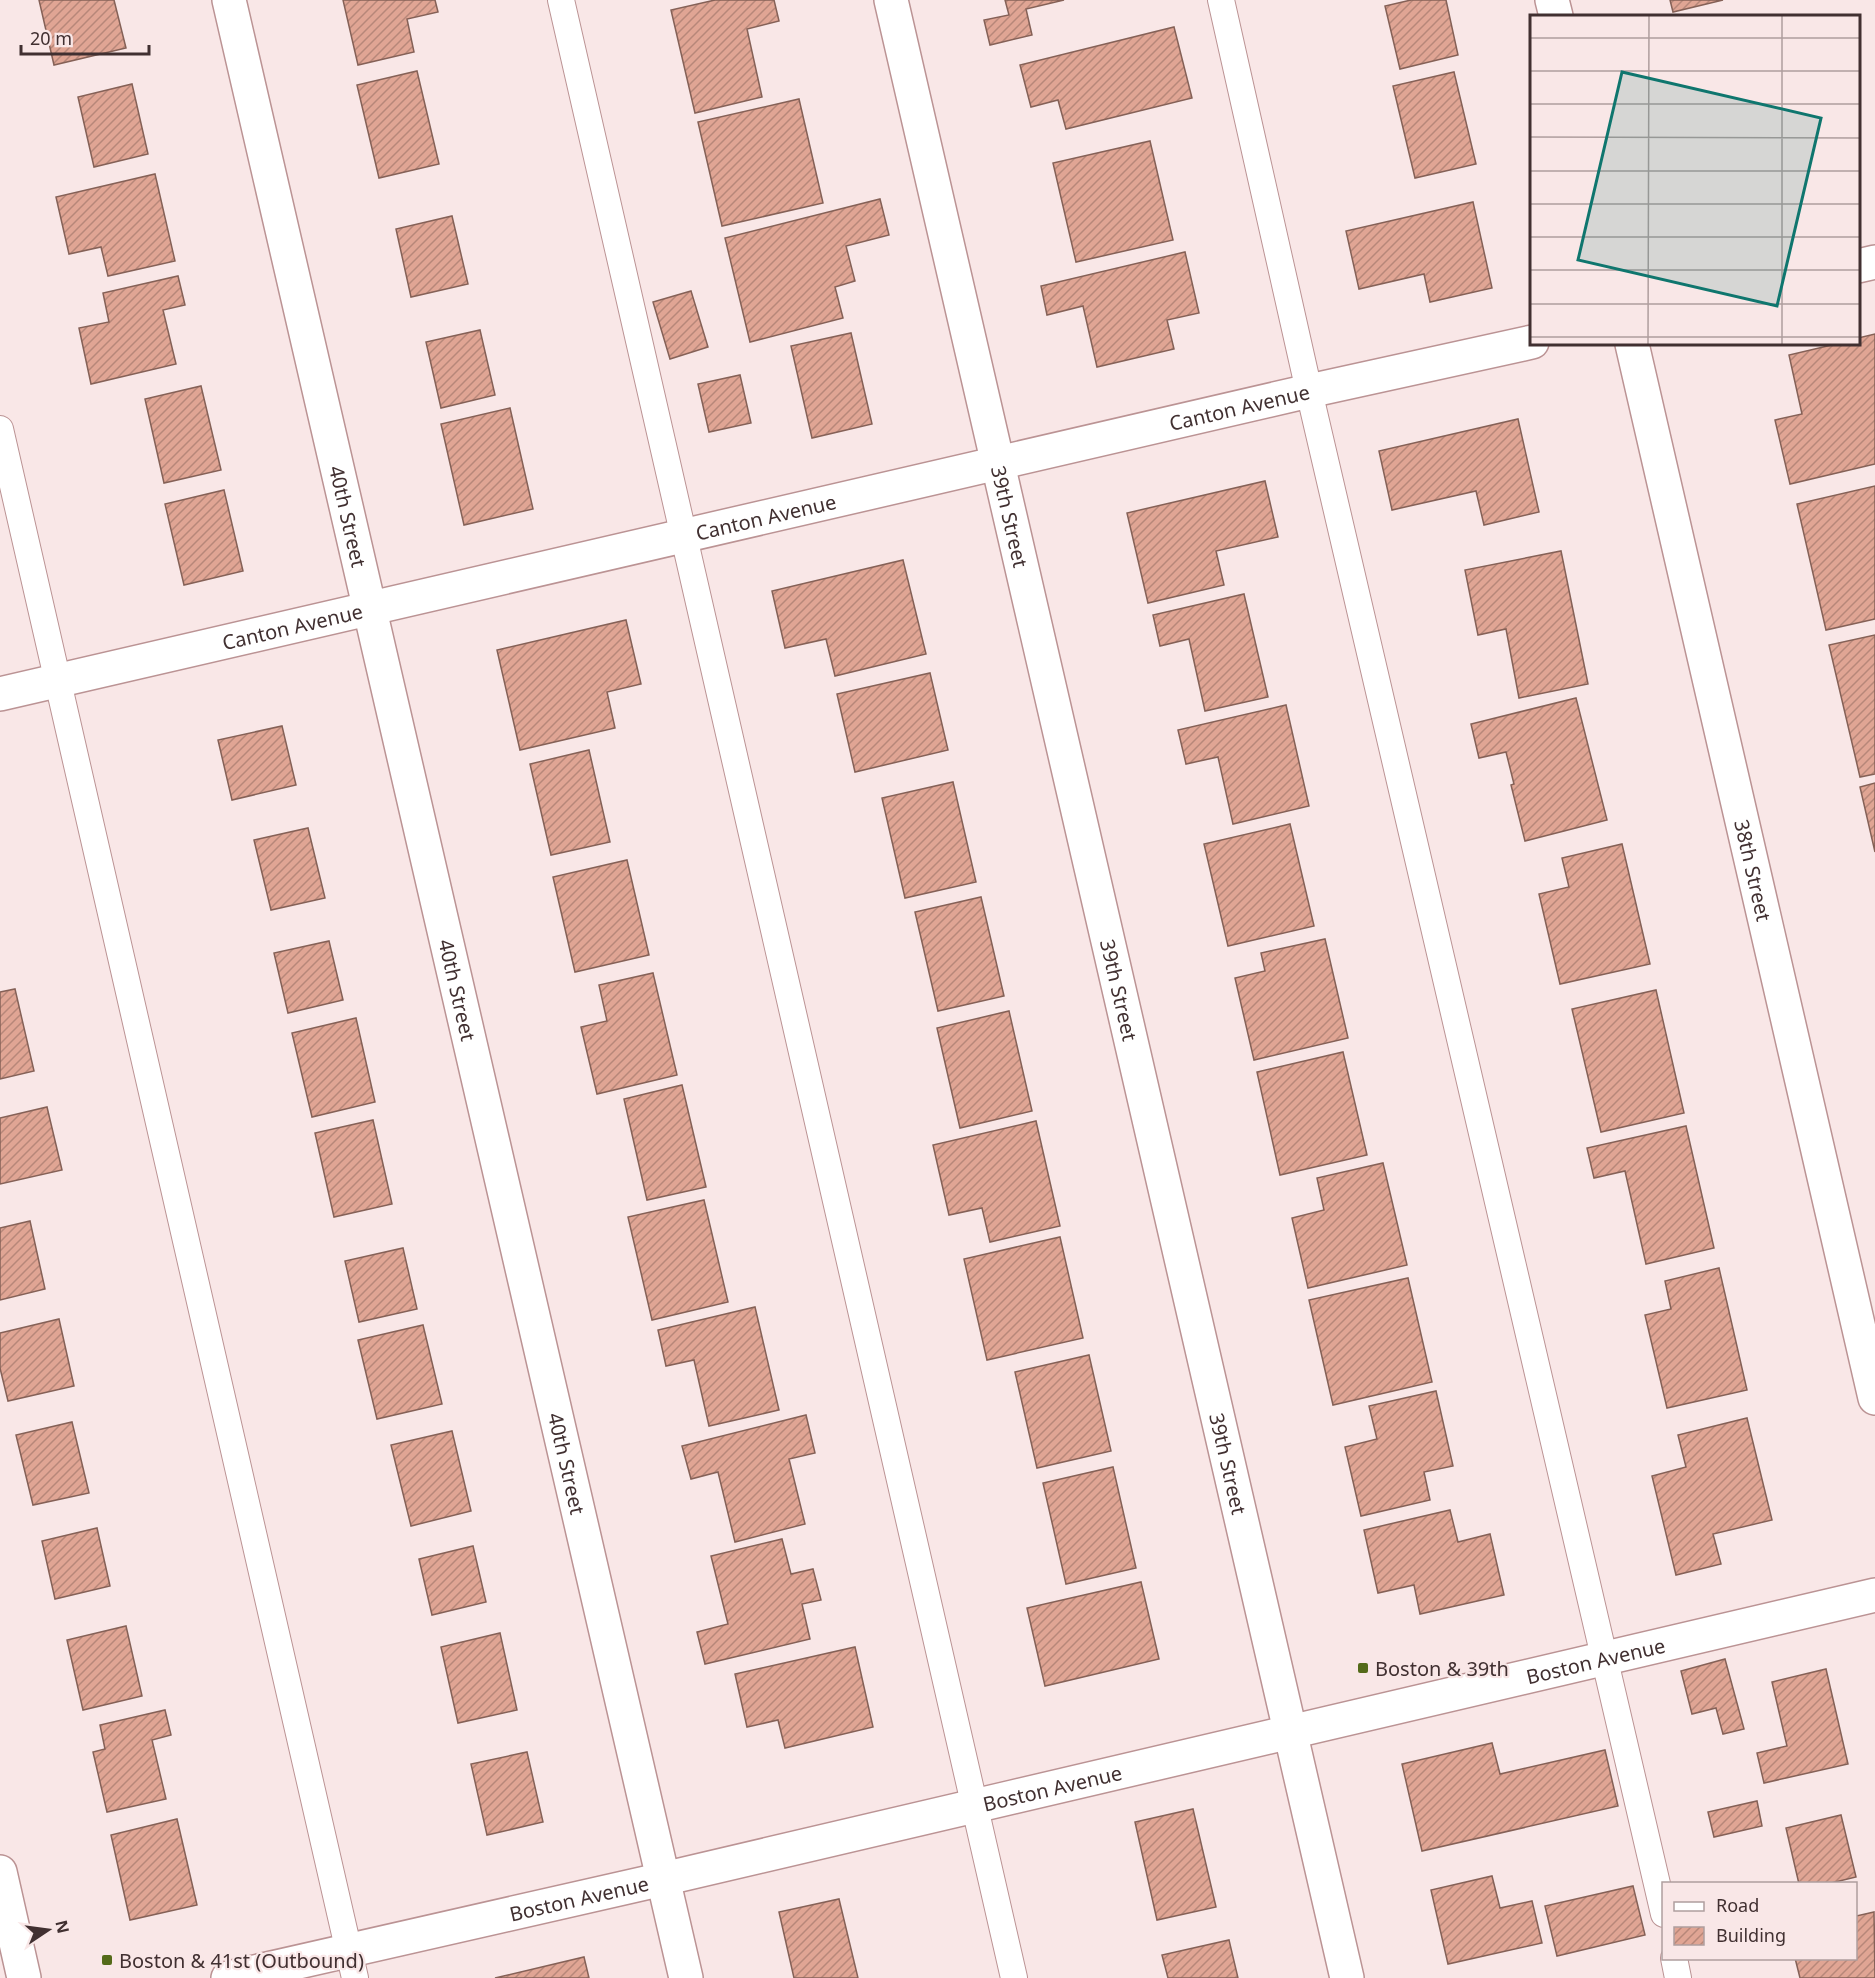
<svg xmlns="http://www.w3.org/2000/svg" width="1875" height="1978" font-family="'Noto Sans',sans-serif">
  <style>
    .building { fill: url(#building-hatch); stroke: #856157; stroke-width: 1.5 }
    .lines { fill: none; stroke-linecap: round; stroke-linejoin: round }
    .service-casing { stroke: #bb9394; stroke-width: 28 }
    .minor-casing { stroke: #bb9394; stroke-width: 36 }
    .tertiary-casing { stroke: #bb9394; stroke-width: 36 }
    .service { stroke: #fff; stroke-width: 26 }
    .minor { stroke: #fff; stroke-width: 33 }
    .tertiary { stroke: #fff; stroke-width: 33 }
    .poi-dot { fill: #546a19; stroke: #f9e7e7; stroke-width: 2 }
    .labels { text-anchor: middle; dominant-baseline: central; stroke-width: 4.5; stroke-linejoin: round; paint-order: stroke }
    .street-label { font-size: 20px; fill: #413031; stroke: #f9e7e7 }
    .poi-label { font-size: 20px; fill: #413031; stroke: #f9e7e7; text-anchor: start }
    .inset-road { fill: none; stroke: #af9e9e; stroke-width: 1.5 }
    .view { fill: #0f766e; fill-opacity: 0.15; stroke: #0f766e; stroke-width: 3 }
    .inset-edge { fill: none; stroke: #413031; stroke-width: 3 }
  </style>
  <defs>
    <pattern id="building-hatch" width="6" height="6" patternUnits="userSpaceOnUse" patternTransform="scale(1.5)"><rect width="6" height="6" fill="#e0a594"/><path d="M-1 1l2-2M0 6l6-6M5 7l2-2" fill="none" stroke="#b78779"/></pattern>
  </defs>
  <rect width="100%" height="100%" fill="#f9e7e7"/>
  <g class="building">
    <polygon points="39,0 114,0 126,48 54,65"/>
    <polygon points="343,0 435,0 438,12 407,19 414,52 358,65"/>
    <polygon points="715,0 774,0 779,21 747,29 762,97 695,113 671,10"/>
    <polygon points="1005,0 1064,0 1026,9 1032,35 990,45 984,20 1009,15"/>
    <polygon points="1411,0 1446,0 1458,55 1400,69 1385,6"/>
    <polygon points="1670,0 1723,0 1673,12"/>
    <polygon points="1174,27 1192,98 1066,129 1058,100 1031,107 1020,65"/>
    <polygon points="417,71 439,164 379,178 357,85"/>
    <polygon points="1454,72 1476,164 1415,178 1393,86"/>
    <polygon points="132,84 148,154 94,167 78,97"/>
    <polygon points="799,99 823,203 722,226 698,122"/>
    <polygon points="1150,141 1173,240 1076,262 1053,163"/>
    <polygon points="155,174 175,261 108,276 101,247 69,254 56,197"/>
    <polygon points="880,199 889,235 846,246 855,281 835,287 843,318 750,342 725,238"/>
    <polygon points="1473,202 1492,288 1430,302 1424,274 1359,289 1346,231"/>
    <polygon points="452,216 468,284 411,297 396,229"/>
    <polygon points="1185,252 1199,313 1167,320 1174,349 1097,367 1083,306 1047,315 1041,286"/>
    <polygon points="178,276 185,305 163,310 176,364 91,384 79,328 109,322 103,293"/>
    <polygon points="691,291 708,347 670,359 653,302"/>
    <polygon points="480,330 495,395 441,408 426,342"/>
    <polygon points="851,333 872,424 812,438 791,346"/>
    <polygon points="1875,334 1875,464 1790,484 1775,420 1802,414 1789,355 1836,344 1858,344 1858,338"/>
    <polygon points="740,375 751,423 709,432 698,384"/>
    <polygon points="201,386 221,470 164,483 145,399"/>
    <polygon points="510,408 533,509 464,525 441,424"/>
    <polygon points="1518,419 1539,512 1484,525 1476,491 1392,510 1379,451"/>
    <polygon points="1265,481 1278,537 1216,551 1224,585 1148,603 1127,513"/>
    <polygon points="1875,486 1875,619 1826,630 1797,504"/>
    <polygon points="224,490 243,571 184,585 165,504"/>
    <polygon points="1561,551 1588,684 1519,698 1506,629 1478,635 1465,570"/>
    <polygon points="903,560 926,654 835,676 826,639 785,648 772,591"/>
    <polygon points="1244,594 1268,697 1205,711 1189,639 1160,646 1153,615"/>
    <polygon points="626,620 641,684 607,692 615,728 520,750 497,650"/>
    <polygon points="1875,635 1875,774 1860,777 1829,645"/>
    <polygon points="930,673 948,750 855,772 837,694"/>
    <polygon points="1576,698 1607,820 1525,841 1511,785 1514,784 1506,752 1479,758 1471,724"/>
    <polygon points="1286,705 1309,806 1233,824 1218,757 1186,764 1178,730"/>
    <polygon points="282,726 296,785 232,800 218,740"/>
    <polygon points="589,750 610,842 551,855 530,764"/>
    <polygon points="953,782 976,882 905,898 882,798"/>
    <polygon points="1875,783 1875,852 1860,787"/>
    <polygon points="1290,824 1314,926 1228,946 1204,844"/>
    <polygon points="308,828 325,898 271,910 254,840"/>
    <polygon points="1622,844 1650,964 1560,984 1539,894 1569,887 1562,858"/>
    <polygon points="627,860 649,955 575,972 553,877"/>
    <polygon points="981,897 1004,996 938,1011 915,912"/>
    <polygon points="1325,939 1348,1038 1254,1060 1235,978 1265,971 1261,953"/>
    <polygon points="329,941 343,1000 288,1013 274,953"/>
    <polygon points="653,973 677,1075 597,1094 581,1027 607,1021 599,985"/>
    <polygon points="15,989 34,1071 0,1079 0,992"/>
    <polygon points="1656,990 1684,1113 1601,1132 1572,1009"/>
    <polygon points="1009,1011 1032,1111 960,1128 937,1028"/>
    <polygon points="356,1018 375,1102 312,1117 292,1033"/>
    <polygon points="1343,1052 1367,1155 1280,1175 1257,1072"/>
    <polygon points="682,1085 706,1187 647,1200 624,1099"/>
    <polygon points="47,1107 62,1170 0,1184 0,1118"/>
    <polygon points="373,1120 392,1204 334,1217 315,1133"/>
    <polygon points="1036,1121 1060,1226 990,1242 982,1208 949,1215 933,1145"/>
    <polygon points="1686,1126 1714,1248 1646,1264 1625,1171 1594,1178 1587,1148"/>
    <polygon points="1383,1163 1407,1265 1308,1288 1292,1218 1324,1210 1317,1178"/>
    <polygon points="704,1200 728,1302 652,1320 628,1217"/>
    <polygon points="30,1221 45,1289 0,1300 0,1228"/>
    <polygon points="1060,1237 1083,1338 987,1360 964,1259"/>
    <polygon points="403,1248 417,1309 359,1322 345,1261"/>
    <polygon points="1719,1268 1747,1390 1667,1408 1645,1315 1671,1309 1665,1281"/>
    <polygon points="1408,1278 1432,1382 1333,1405 1309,1300"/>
    <polygon points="755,1307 779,1410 709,1426 694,1360 666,1366 658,1330"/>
    <polygon points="59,1319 74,1386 8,1401 0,1368 0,1333"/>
    <polygon points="423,1325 442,1404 377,1419 358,1340"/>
    <polygon points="1089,1355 1111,1451 1037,1468 1015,1372"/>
    <polygon points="1436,1391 1453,1466 1424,1472 1430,1500 1361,1516 1345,1447 1377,1439 1369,1406"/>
    <polygon points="806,1415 815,1453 789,1459 805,1524 735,1542 718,1472 691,1479 682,1446"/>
    <polygon points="1747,1418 1772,1520 1713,1534 1721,1564 1676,1575 1652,1476 1686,1467 1678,1435"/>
    <polygon points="72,1422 89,1493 33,1505 16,1435"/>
    <polygon points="452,1431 471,1511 411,1526 391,1445"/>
    <polygon points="1113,1467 1136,1568 1066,1584 1043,1483"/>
    <polygon points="1450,1510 1458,1542 1490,1534 1504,1595 1420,1614 1414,1585 1378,1593 1364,1530"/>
    <polygon points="97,1528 110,1586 55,1599 42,1541"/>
    <polygon points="782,1539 791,1574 813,1569 821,1600 802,1604 810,1639 705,1664 697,1632 728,1624 711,1556"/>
    <polygon points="473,1546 486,1602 432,1615 419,1559"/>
    <polygon points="1141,1582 1159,1659 1045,1686 1027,1608"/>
    <polygon points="126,1626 142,1696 83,1710 67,1640"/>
    <polygon points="500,1633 517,1710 458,1723 441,1647"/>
    <polygon points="855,1647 873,1727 785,1748 778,1720 747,1727 735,1674"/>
    <polygon points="1725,1659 1744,1729 1723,1734 1716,1708 1692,1714 1681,1671"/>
    <polygon points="1826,1669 1848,1764 1764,1783 1757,1753 1787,1746 1772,1682"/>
    <polygon points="165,1710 171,1735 152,1740 166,1799 107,1812 93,1752 105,1749 100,1725"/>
    <polygon points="1492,1743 1500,1774 1605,1750 1618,1806 1422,1851 1402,1764"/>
    <polygon points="527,1752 543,1822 487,1835 471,1764"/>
    <polygon points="1757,1801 1762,1826 1714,1837 1708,1812"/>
    <polygon points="1193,1809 1216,1907 1157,1920 1135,1822"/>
    <polygon points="1841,1815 1856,1877 1827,1884 1799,1884 1786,1828"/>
    <polygon points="177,1819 197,1905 130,1920 111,1835"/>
    <polygon points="1492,1876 1500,1908 1532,1901 1542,1943 1448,1964 1431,1890"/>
    <polygon points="1633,1886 1645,1935 1557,1956 1545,1906"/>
    <polygon points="839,1899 858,1978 794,1978 779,1912"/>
    <polygon points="1874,1912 1875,1978 1800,1978 1795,1958 1856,1958 1856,1916"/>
    <polygon points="1229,1940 1238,1978 1168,1978 1162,1955"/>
    <polygon points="584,1957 589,1978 495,1978"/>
  </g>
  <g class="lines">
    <defs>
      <g id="service">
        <polyline points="561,0 1014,1978"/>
        <polyline points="1221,0 1309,391 1664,1914"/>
        <polyline points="0,429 355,1978"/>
        <polyline points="1674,1958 1678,1978"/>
      </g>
      <g id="minor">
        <path id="s1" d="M229 0 686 1978"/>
        <path id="s2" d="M891 0 1347 1978"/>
        <polyline points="1552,0 1556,16"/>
        <polyline points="1858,266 1875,262"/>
        <path id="s3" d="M1632 344 1875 1398"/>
        <path id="s4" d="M0 694 1309 391 1532 342"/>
        <polyline points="0,1872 24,1978"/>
      </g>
      <g id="tertiary">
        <path id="s5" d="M228 1978 663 1879 1875 1595"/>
      </g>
    </defs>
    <use href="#service" class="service-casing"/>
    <use href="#minor" class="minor-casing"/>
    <use href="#tertiary" class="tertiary-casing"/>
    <use href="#service" class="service"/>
    <use href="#minor" class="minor"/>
    <use href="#tertiary" class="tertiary"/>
  </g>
  <g class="poi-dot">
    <rect x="1357" y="1662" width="12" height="12" rx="3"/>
    <rect x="101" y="1954" width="12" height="12" rx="3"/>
  </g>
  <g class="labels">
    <g class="street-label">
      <text stroke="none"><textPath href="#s4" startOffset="1272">Canton Avenue</textPath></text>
      <text stroke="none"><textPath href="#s1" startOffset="530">40th Street</textPath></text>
      <text stroke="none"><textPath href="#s2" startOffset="530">39th Street</textPath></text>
      <text stroke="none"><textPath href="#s4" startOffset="786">Canton Avenue</textPath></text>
      <text stroke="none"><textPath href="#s4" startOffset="300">Canton Avenue</textPath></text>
      <text stroke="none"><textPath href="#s3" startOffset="540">38th Street</textPath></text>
      <text stroke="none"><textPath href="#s1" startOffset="1016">40th Street</textPath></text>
      <text stroke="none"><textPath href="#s2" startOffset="1016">39th Street</textPath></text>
      <text stroke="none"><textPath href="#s1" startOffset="1502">40th Street</textPath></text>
      <text stroke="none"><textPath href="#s2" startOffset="1502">39th Street</textPath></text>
      <text stroke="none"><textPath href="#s5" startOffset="1404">Boston Avenue</textPath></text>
      <text stroke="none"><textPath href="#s5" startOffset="846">Boston Avenue</textPath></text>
      <text stroke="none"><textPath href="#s5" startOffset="360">Boston Avenue</textPath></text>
    </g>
    <g class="poi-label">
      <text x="1375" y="1668">Boston &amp; 39th</text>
      <text x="119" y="1960">Boston &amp; 41st (Outbound)</text>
    </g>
  </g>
  <g transform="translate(1530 15)">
    <rect width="330" height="330" fill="#f9e7e7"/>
    <path class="inset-road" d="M252 1V329M0 23H330M0 56H330M0 89H330M0 122 330 123M0 156H330M0 189H330M0 222H330M0 255H330M0 289H330M0 322H330M118 329 119 1"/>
    <path class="view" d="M92 57 291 103 247 291 48 245Z"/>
    <rect width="330" height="330" class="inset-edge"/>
  </g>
  <rect x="1662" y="1882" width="195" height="78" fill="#f9e7e7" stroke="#af9e9e" stroke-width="1.5"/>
  <rect x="1674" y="1902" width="30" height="9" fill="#ffffff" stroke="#af9e9e" stroke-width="1.5"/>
  <text x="1716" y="1912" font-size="18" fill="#413031">Road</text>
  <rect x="1674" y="1927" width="30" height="18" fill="url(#building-hatch)" stroke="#af9e9e" stroke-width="1.5"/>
  <text x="1716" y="1942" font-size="18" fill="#413031">Building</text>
  <g transform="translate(48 1930) rotate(77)" stroke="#f9e7e7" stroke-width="4.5" paint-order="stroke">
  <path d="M0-4.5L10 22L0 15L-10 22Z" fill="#413031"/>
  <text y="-9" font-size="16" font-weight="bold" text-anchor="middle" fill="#413031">N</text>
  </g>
  <path d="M21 45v9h128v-9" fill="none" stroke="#413031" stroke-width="3"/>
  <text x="30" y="45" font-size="18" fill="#413031" stroke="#f9e7e7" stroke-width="4.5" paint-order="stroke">20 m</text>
</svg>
